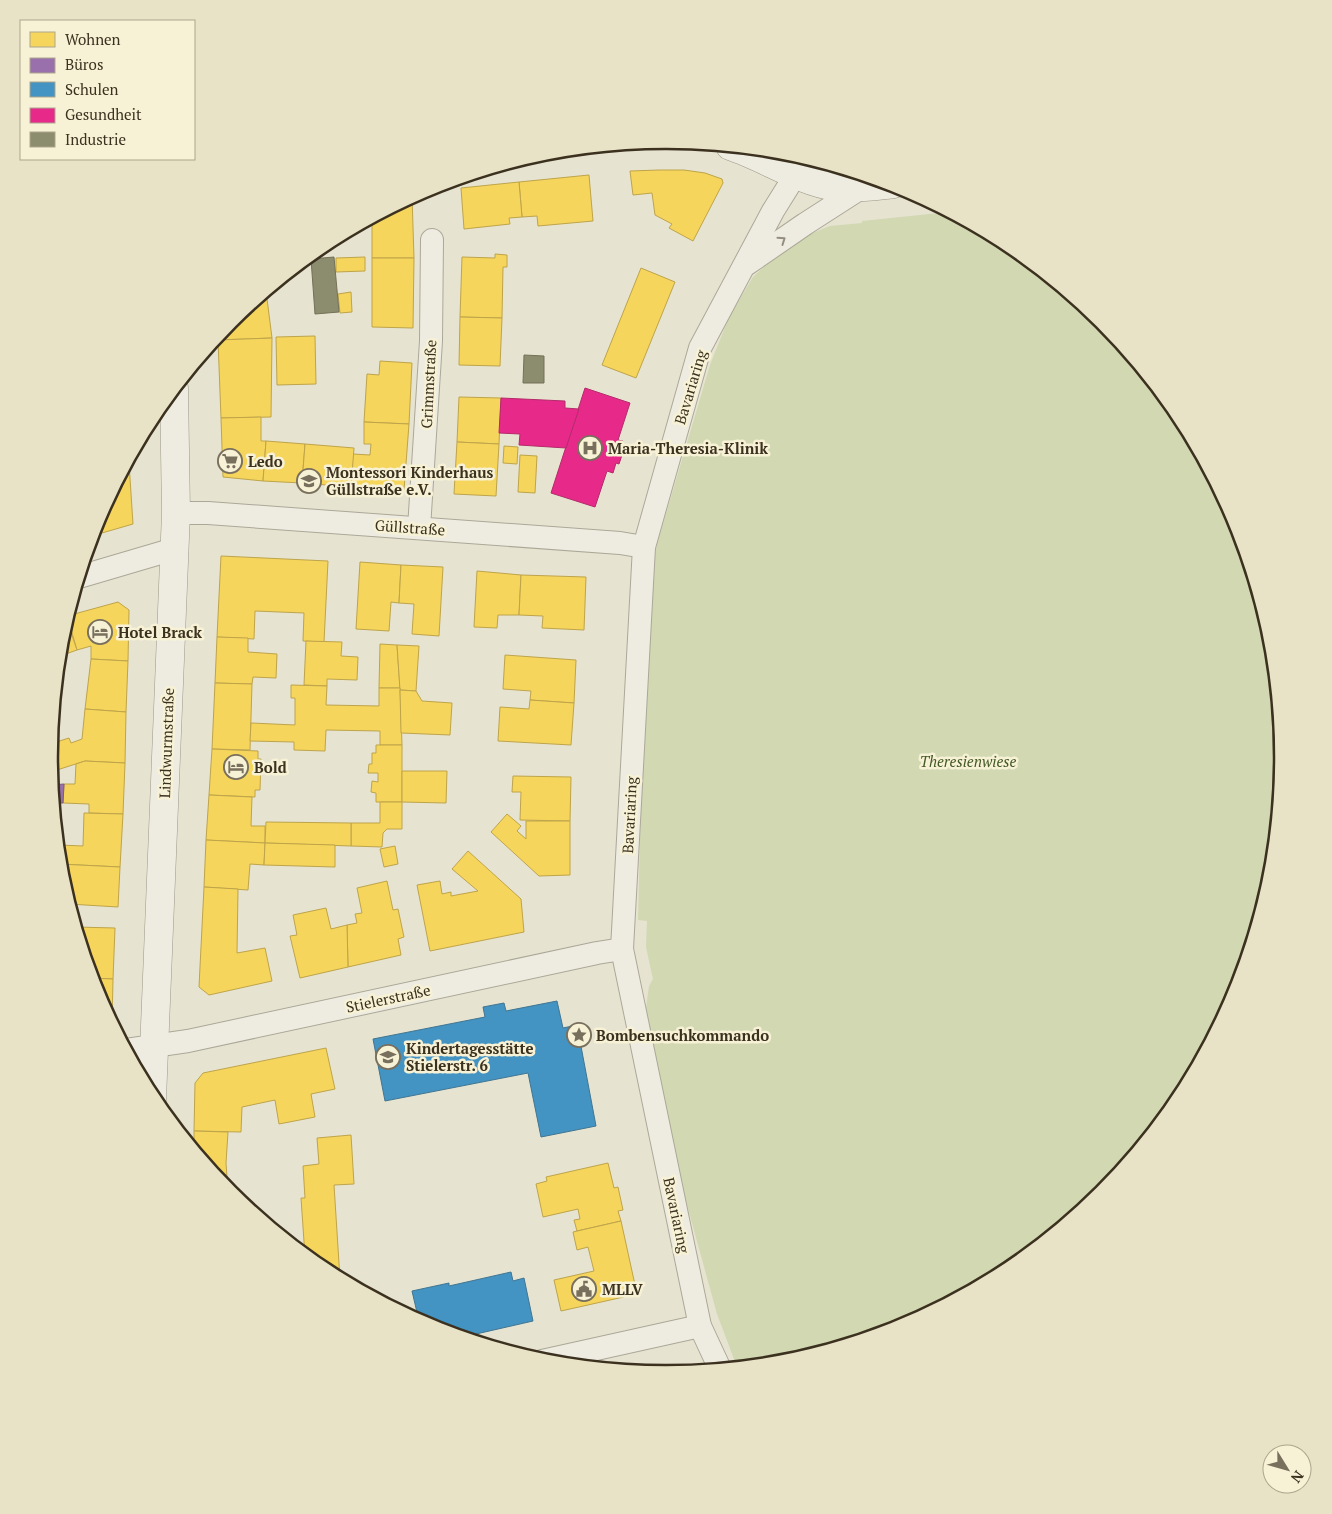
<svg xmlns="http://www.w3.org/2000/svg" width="1332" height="1514" font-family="'PT Serif',serif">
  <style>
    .green { fill: #d1d8b2 }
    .homes { fill: #f6d55c; stroke: #bea44a }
    .offices { fill: #9970ab; stroke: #7d5d81 }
    .schools { fill: #4393c3; stroke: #417692 }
    .health { fill: #e7298a; stroke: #b42b6a }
    .industry { fill: #8c8c6e; stroke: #747156 }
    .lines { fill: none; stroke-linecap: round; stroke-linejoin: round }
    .street-casing { stroke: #aca898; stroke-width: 24 }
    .secondary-casing { stroke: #9b9788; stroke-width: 29 }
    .street { stroke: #eeece1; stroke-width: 22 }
    .secondary { stroke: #eeece1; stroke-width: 28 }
    .oneway { stroke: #958e80 }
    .labels { text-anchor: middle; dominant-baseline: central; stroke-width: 5; stroke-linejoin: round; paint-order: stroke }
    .street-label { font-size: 15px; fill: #3c311f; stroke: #f7f2d6 }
    .poi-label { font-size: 15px; font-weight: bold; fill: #3c311f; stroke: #f7f2d6; text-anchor: start }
    .park-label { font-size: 15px; font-style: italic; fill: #445925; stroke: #f7f2d6 }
    .rim { fill: none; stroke: #3c311f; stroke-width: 2.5 }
  </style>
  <rect width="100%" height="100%" fill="#e6e3d0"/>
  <polygon class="green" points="949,212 1009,244 1103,321 1179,414 1236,521 1271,637 1283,757 1271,878 1236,993 1179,1100 1102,1194 1009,1270 902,1327 786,1362 737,1367 717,1314 681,1183 658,1081 646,1008 649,986 653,979 646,947 647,921 638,920 644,676 650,582 657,544 710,365 729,317 753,277 774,257 805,236 830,226 862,223 862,221"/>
  <g class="homes">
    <polygon points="659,170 684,170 705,173 722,179 723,183 693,241 669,228 672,224 655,215 652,193 633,195 630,171"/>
    <polygon points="589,175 593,221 538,226 537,216 522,217 519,182"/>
    <polygon points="519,182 522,217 509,218 510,224 464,229 461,188"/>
    <polygon points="412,196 414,258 372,258 372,221 365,221"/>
    <polygon points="495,254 507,255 507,267 503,267 502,318 460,317 462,257 495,258"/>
    <polygon points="365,257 365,271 336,272 336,258"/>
    <polygon points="372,258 414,258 413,328 372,327"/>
    <polygon points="641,268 675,282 636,378 602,365"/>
    <polygon points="266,291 272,338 218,340 217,335 230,320"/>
    <polygon points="351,292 352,312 340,313 338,294"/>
    <polygon points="460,317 502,318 500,366 459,365"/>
    <polygon points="315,336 316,384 277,385 276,337"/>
    <polygon points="272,338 271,417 221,418 218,340"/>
    <polygon points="380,361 412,363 409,424 364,422 367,374 379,375"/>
    <polygon points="459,397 501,398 499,444 457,442"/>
    <polygon points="261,417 261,441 266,441 263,481 223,477 221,418"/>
    <polygon points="364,422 409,424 404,490 351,487 353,454 370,455 371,444 364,444"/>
    <polygon points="266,441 305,444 302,483 263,481"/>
    <polygon points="457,442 499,444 496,496 454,494"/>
    <polygon points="305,444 354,448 351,487 302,483"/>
    <polygon points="504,446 518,447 517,464 503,463"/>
    <polygon points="520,455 537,456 535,493 518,492"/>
    <polygon points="126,463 129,463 133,524 95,535 93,530 96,521"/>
    <polygon points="221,556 328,561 324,642 303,641 304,613 255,611 254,639 217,637"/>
    <polygon points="360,562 401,565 399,603 391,602 389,631 356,629"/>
    <polygon points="401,565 443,567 439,636 412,634 414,604 399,603"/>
    <polygon points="477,571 521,575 519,615 498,615 497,628 474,627"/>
    <polygon points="521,575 586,577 584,630 542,628 543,616 519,615"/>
    <polygon points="118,602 129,610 128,661 91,659 91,646 77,650 67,616"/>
    <polygon points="66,618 77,650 60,656 61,661 58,662 61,636"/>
    <polygon points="217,637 248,638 248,652 277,654 276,678 253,677 252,684 215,683"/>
    <polygon points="306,641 342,642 341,656 358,657 357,680 327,679 327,686 304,685"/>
    <polygon points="380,644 397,645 400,688 379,688"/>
    <polygon points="397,645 419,646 416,691 400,690"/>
    <polygon points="505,655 576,660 574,703 530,700 531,691 503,689"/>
    <polygon points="91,659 128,661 126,712 85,709"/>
    <polygon points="215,683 252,684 250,750 212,749"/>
    <polygon points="291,685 327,686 326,705 379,706 379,688 400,688 402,745 380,745 380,731 326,730 325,751 294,750 294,742 250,741 251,723 295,725 295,698 291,698"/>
    <polygon points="400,690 416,691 422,701 452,703 450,735 401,733"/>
    <polygon points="530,700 574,703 571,745 498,741 500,707 529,709"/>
    <polygon points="85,709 126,712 125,763 85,761 57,770 50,744 69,738 71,743 82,739"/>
    <polygon points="376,745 402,745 402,802 376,802 376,793 371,792 372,781 378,782 378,773 368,773 369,764 372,764 372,753 376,753"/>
    <polygon points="212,749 258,751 258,759 261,759 260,790 255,790 255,797 209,795"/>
    <polygon points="85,761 125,763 123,814 89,813 89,804 63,803 64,784 75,784 76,764"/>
    <polygon points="402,771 447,771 446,803 402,802"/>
    <polygon points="513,776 571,777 570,821 520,820 521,792 512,792"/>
    <polygon points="209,795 252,797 251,826 265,826 265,843 206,840"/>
    <polygon points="380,802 402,802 402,829 387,829 383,833 382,847 351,846 351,823 380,823"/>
    <polygon points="84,813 123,814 120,867 59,864 59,845 83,846"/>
    <polygon points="507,814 521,826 517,831 526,839 526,821 570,821 570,875 539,876 491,832"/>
    <polygon points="266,822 351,823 351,846 265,843"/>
    <polygon points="206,840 265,843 264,865 250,864 248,890 204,887"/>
    <polygon points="265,843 335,845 335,867 264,865"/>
    <polygon points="395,846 398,864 384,867 380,849"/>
    <polygon points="468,851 521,899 524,932 430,951 417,885 440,881 442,894 451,892 451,896 478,891 452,869"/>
    <polygon points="59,864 120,867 118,907 69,904 61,877"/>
    <polygon points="387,881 393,910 398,909 404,937 398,939 401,955 348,967 347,925 357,923 355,914 362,913 357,888"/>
    <polygon points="204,887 238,889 237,953 265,948 272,981 209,995 199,987"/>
    <polygon points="326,908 331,929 347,925 348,967 300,978 290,936 297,935 293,915"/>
    <polygon points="76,927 115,928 113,979 91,978"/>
    <polygon points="91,978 113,979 112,1024 96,993"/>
    <polygon points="326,1048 335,1089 311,1094 315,1117 279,1124 275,1100 242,1107 241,1132 194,1131 195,1083 203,1073"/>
    <polygon points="194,1131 228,1132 226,1163 228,1192 194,1150"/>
    <polygon points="351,1135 354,1184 334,1185 340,1279 323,1270 305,1256 301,1198 305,1198 303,1166 319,1164 317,1138"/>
    <polygon points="608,1163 614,1188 618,1187 623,1210 618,1211 621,1221 577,1231 574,1220 580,1219 578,1209 543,1217 536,1184 547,1181 546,1177"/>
    <polygon points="621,1221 637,1294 561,1311 554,1280 594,1271 588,1247 577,1250 573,1232"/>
  </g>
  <polygon class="offices" points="64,784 63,803 53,803 52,785"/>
  <g class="schools">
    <polygon points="557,1001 563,1028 577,1025 596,1126 541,1137 528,1073 385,1101 373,1039 485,1017 483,1007 504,1003 506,1011"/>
    <polygon points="511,1272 513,1281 524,1278 533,1321 463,1337 455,1335 453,1326 436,1329 419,1321 412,1291 449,1283 449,1286"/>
  </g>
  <g class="health">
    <polygon points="585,388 630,403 618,440 623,441 620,451 623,452 619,464 616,463 613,473 607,471 595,507 551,493"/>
    <polygon points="501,398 565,401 565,408 579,409 566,448 519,445 520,434 499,433"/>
  </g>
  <g class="industry">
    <polygon points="334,257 339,312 315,314 311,259"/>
    <polygon points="524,355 544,356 544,383 523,383"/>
  </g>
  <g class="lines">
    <defs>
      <g id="street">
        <polyline points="747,264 805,224 861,188"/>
        <polyline points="176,513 208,513 620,543 644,547"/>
        <polyline points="419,528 431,341 432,240"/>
        <polyline points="79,577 174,549"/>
        <polyline points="126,1050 188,1041 597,953 622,949"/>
        <polyline points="542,1361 700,1326"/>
        <polyline points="720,1369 700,1326 622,949 644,547 700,348 773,211 806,158"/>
      </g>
      <g id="secondary">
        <path d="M730 146C766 158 798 181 836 187 855 189 875 186 894 184"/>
        <polyline points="152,1099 176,513 174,388"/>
      </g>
    </defs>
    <use href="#street" class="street-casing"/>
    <use href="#secondary" class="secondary-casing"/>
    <use href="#street" class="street"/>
    <use href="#secondary" class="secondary"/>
  </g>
  <defs><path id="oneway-chevron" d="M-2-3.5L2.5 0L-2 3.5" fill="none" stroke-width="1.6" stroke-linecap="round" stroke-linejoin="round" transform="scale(1.25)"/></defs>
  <use class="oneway" href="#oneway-chevron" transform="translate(782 240) rotate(-35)"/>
  <defs>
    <symbol id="hospital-ring" viewBox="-11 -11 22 22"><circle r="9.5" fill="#f7f2d6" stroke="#786f5d" stroke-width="1.5"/><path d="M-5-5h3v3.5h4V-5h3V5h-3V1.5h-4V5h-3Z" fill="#786f5d"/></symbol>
    <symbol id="supermarket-ring" viewBox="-11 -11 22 22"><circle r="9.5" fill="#f7f2d6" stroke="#786f5d" stroke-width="1.5"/><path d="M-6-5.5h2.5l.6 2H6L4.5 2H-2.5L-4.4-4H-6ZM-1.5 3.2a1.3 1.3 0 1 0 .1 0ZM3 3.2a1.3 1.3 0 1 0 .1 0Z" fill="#786f5d"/></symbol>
    <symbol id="school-ring" viewBox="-11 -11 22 22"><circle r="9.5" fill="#f7f2d6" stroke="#786f5d" stroke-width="1.5"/><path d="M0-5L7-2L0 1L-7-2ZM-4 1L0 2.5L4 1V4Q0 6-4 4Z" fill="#786f5d"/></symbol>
    <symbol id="hotel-ring" viewBox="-11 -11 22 22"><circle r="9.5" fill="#f7f2d6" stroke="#786f5d" stroke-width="1.5"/><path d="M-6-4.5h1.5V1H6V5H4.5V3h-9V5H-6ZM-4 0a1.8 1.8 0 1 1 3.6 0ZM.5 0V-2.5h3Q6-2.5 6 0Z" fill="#786f5d"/></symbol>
    <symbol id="sight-ring" viewBox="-11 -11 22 22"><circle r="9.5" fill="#f7f2d6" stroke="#786f5d" stroke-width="1.5"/><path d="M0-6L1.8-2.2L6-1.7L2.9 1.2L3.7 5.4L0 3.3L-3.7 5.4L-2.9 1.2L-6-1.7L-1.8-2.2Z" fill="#786f5d"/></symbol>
    <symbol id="civic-ring" viewBox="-11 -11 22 22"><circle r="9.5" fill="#f7f2d6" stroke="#786f5d" stroke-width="1.5"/><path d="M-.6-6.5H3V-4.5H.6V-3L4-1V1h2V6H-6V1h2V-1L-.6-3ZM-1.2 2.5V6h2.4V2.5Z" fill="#786f5d"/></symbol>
  </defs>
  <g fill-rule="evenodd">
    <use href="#hospital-ring" x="576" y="434" width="28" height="28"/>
    <use href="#supermarket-ring" x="216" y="447" width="28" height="28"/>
    <use href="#school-ring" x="295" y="467" width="28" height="28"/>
    <use href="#hotel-ring" x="86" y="618" width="28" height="28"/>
    <use href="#hotel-ring" x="222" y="753" width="28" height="28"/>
    <use href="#sight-ring" x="565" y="1021" width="28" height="28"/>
    <use href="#school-ring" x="374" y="1043" width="28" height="28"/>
    <use href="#civic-ring" x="570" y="1275" width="28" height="28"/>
  </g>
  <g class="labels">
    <g class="street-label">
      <text transform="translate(428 384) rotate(-87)">Grimmstraße</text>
      <text transform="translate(690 387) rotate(-73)">Bavariaring</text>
      <text transform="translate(410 527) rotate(4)">Güllstraße</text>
      <text transform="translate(166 743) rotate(-88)">Lindwurmstraße</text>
      <text transform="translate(629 815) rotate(-87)">Bavariaring</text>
      <text transform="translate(388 998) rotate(-12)">Stielerstraße</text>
      <text transform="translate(677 1215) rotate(78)">Bavariaring</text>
    </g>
    <g class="poi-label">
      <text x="608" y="448">Maria-Theresia-Klinik</text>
      <text x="248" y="461">Ledo</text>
      <text x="326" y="472">Montessori Kinderhaus<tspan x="326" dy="17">Güllstraße e.V.</tspan></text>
      <text x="118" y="632">Hotel Brack</text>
      <text x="254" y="767">Bold</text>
      <text x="596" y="1035">Bombensuchkommando</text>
      <text x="406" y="1048">Kindertagesstätte<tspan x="406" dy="17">Stielerstr. 6</tspan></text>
      <text x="602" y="1289">MLLV</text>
    </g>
    <g class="park-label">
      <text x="968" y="761">Theresienwiese</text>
    </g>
  </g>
  <path d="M0 0H1332V1514H0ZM58 757a608 608 0 1 1 1216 0a608 608 0 1 1-1216 0Z" fill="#e8e3c7" fill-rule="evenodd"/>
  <path class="rim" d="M58 757a608 608 0 1 1 1216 0a608 608 0 1 1-1216 0Z"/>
  <rect x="20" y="20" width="175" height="140" fill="#f7f2d6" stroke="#aca58d"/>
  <rect x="30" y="32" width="25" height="15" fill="#f6d55c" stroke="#aca58d"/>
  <text x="65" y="45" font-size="15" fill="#3c311f">Wohnen</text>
  <rect x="30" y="58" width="25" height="15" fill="#9970ab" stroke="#aca58d"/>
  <text x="65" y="70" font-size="15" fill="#3c311f">Büros</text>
  <rect x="30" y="82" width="25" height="15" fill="#4393c3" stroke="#aca58d"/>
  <text x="65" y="95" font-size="15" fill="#3c311f">Schulen</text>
  <rect x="30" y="108" width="25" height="15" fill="#e7298a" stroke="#aca58d"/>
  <text x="65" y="120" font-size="15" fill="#3c311f">Gesundheit</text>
  <rect x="30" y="132" width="25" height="15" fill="#8c8c6e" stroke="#aca58d"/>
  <text x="65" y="145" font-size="15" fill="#3c311f">Industrie</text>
  <g transform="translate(1287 1469) rotate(127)"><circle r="24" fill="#f7f2d6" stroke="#aca58d"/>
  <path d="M0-4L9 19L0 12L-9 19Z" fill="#786f5d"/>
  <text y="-8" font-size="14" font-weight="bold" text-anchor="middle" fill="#3c311f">N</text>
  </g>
</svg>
